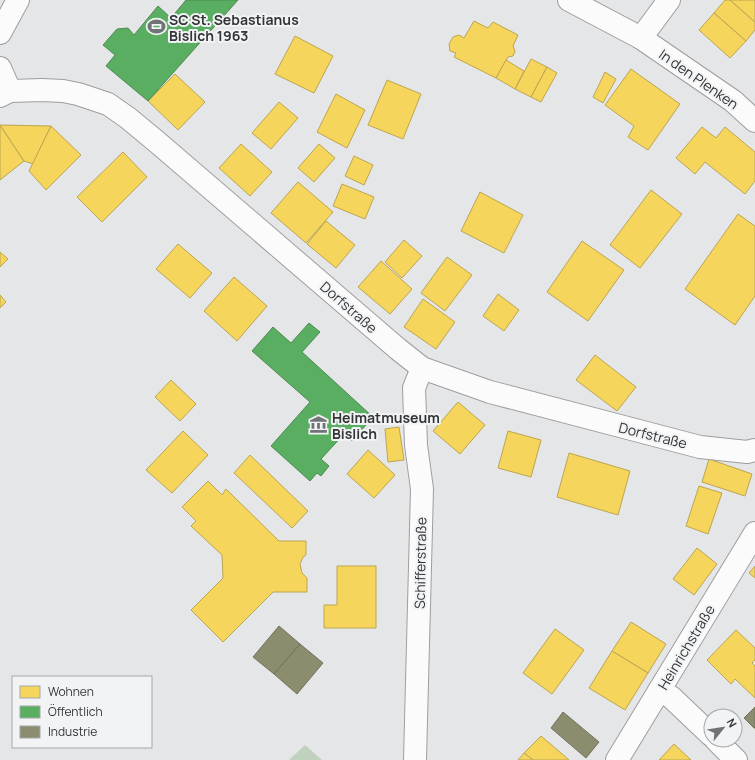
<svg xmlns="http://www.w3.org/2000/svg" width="755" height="760" font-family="Manrope,sans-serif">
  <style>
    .green { fill: #c0d1c0 }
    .homes { fill: #f6d55c; stroke: #bca551 }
    .public { fill: #5aae61; stroke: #4f8a54 }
    .industry { fill: #8c8c6e; stroke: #72725d }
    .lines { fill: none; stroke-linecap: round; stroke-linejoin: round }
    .street-casing { stroke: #9e9ea0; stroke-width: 24 }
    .secondary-casing { stroke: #9e9ea0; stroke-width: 24 }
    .street { stroke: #fbfbfb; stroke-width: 22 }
    .secondary { stroke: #fbfbfb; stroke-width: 22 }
    .labels { text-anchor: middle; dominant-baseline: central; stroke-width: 4; stroke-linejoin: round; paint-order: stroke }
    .poi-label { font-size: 14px; font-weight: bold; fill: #343536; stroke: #f1f3f5; text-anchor: start }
    .street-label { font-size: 14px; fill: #343536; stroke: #f1f3f5 }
  </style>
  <rect width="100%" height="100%" fill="#e5e6e7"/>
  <polygon class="green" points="305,745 322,760 289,760"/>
  <g class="homes">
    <polygon points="725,0 730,0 755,22 755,30 746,41 714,13"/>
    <polygon points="730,0 755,0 755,22"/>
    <polygon points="714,13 746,41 730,58 699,30"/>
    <polygon points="474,21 488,28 493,22 518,35 513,46 515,51 513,56 508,57 496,78 454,57 456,53 450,51 449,44 453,37 459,35 464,38"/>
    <polygon points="295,36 333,56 314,93 275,74"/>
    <polygon points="531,59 547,67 531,97 515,89"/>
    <polygon points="506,60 524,71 515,89 496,78"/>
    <polygon points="547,67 557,73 541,102 531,97"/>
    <polygon points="631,69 680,104 648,150 628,137 634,126 605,105"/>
    <polygon points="605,72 616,79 603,103 593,97"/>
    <polygon points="175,74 205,102 178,130 148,101"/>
    <polygon points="387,80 421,94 403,139 368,125"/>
    <polygon points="336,94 365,110 347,148 317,132"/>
    <polygon points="279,102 298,118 271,149 252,133"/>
    <polygon points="0,125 24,161 0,180"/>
    <polygon points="0,125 51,126 33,164 24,161"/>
    <polygon points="51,126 81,155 46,190 29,171"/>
    <polygon points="702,127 716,138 725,127 755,152 755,181 745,194 705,162 695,174 676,158"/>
    <polygon points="241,144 272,172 250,196 219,168"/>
    <polygon points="319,144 335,158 314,182 298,168"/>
    <polygon points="123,152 147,177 102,222 77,197"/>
    <polygon points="354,156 373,165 364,185 345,176"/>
    <polygon points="298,182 333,212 306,243 271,213"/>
    <polygon points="342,184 374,197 365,219 333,206"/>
    <polygon points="651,190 682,214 640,268 610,245"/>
    <polygon points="480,192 523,215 504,253 461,231"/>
    <polygon points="738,214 755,226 755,296 735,325 685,289"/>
    <polygon points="326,221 355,245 336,268 307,244"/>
    <polygon points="404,240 422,256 402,278 385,262"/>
    <polygon points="582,241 624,270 588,321 547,292"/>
    <polygon points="178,244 212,273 190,298 156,269"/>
    <polygon points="0,252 8,259 0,267"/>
    <polygon points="447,257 472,275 445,311 421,293"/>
    <polygon points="381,261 412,289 390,314 358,287"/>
    <polygon points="234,277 267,306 237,341 204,311"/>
    <polygon points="498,294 519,310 504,331 483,316"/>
    <polygon points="0,295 6,302 0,308"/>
    <polygon points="423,299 455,322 436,349 404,327"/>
    <polygon points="595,355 636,387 617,411 576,380"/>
    <polygon points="171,380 196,404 180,421 155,397"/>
    <polygon points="458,402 485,425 460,454 433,431"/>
    <polygon points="399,427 404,460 388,462 385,429"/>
    <polygon points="183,431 208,455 172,493 146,470"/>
    <polygon points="508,431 541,440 531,477 498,468"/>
    <polygon points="368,450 395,475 374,498 347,474"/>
    <polygon points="569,453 630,471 618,515 557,497"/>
    <polygon points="250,455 308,511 292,528 234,473"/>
    <polygon points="709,459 752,474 745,496 702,482"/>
    <polygon points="208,481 222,495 226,489 279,541 306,541 306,555 303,557 300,564 302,573 307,578 307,592 273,592 223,642 191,610 223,578 222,555 191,526 196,521 182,507"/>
    <polygon points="699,486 722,493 708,534 686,526"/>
    <polygon points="697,548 717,564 694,595 673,579"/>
    <polygon points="337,566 376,566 376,628 324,628 324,605 337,605"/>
    <polygon points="755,566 755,578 749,573"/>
    <polygon points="631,622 666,644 648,673 612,651"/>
    <polygon points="555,629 584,650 552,694 523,673"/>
    <polygon points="736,630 755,648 755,660 752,663 755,666 755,698 735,679 731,684 707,660"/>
    <polygon points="612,651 648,673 625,710 589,688"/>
    <polygon points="541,736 561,753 569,760 533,760 524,753"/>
    <polygon points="674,744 691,760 659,760"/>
    <polygon points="524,753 533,760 518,760"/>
  </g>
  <g class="public">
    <polygon points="186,0 238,0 148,101 106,66 115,55 103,45 117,29 128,28 134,35 158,6 171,18"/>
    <polygon points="309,323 320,332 302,352 373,417 352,441 344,434 321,459 329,466 321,476 317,473 310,481 271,446 310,402 252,351 273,327 291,343"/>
  </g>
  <g class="industry">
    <polygon points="279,626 300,644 274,674 253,657"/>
    <polygon points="300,644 323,663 297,694 274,674"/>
    <polygon points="755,707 755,728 754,728 744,718"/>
    <polygon points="563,712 599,742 586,758 551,728"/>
  </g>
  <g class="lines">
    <defs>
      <g id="street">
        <polyline points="569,0 641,38"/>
        <polyline points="669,0 641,38 733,101 755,121"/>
        <polyline points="0,33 18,0"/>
        <polyline points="0,68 10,91"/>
        <polyline points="659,691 671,697 711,735"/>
        <polyline points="716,740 736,760"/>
        <polyline points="415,760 422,489 416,445 414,388 422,368"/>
        <polyline points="617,760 755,533"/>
      </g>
      <polyline id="secondary" points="0,96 10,91 42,90 63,91 78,94 108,104 128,118 157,142 398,349 422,368 490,392 700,447 747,452 755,450"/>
    </defs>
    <use href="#street" class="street-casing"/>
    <use href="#secondary" class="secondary-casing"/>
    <use href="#street" class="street"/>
    <use href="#secondary" class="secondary"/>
  </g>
  <defs>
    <symbol id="stadium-bare" viewBox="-9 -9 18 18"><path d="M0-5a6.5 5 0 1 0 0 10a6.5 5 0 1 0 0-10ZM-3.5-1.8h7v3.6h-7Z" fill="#727374" stroke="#f1f3f5" stroke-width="2.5" paint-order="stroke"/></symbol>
    <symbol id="museum-bare" viewBox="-9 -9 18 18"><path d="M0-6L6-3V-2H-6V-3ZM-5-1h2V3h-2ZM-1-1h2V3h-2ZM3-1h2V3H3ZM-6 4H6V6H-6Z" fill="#727374" stroke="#f1f3f5" stroke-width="2.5" paint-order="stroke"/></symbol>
  </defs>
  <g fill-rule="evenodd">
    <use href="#stadium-bare" x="144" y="14" width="25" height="25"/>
    <use href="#museum-bare" x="306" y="412" width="25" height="25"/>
  </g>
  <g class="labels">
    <g class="poi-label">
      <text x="169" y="19">SC St. Sebastianus<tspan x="169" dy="16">Bislich 1963</tspan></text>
      <text x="332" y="417">Heimatmuseum<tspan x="332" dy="16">Bislich</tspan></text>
    </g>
    <g class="street-label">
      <text transform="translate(699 79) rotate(35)">In den Plenken</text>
      <text transform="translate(349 307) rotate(41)">Dorfstraße</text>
      <text transform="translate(653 435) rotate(14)">Dorfstraße</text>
      <text transform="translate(420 563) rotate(-89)">Schifferstraße</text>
      <text transform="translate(686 647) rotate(-59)">Heinrichstraße</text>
    </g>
  </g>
  <rect x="12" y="676" width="140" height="72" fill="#f1f3f5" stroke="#a5a7a9"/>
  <rect x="20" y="686" width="20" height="12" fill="#f6d55c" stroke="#a5a7a9"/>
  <text x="48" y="696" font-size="12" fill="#343536">Wohnen</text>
  <rect x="20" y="706" width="20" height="12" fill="#5aae61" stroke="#a5a7a9"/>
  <text x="48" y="716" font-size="12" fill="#343536">Öffentlich</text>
  <rect x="20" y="726" width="20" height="12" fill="#8c8c6e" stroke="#a5a7a9"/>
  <text x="48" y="736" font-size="12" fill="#343536">Industrie</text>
  <g transform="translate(723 728) rotate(60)"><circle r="19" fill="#f1f3f5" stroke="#a5a7a9"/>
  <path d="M0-3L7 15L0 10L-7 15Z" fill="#727374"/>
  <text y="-6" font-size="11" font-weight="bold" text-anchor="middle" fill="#343536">N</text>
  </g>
</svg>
